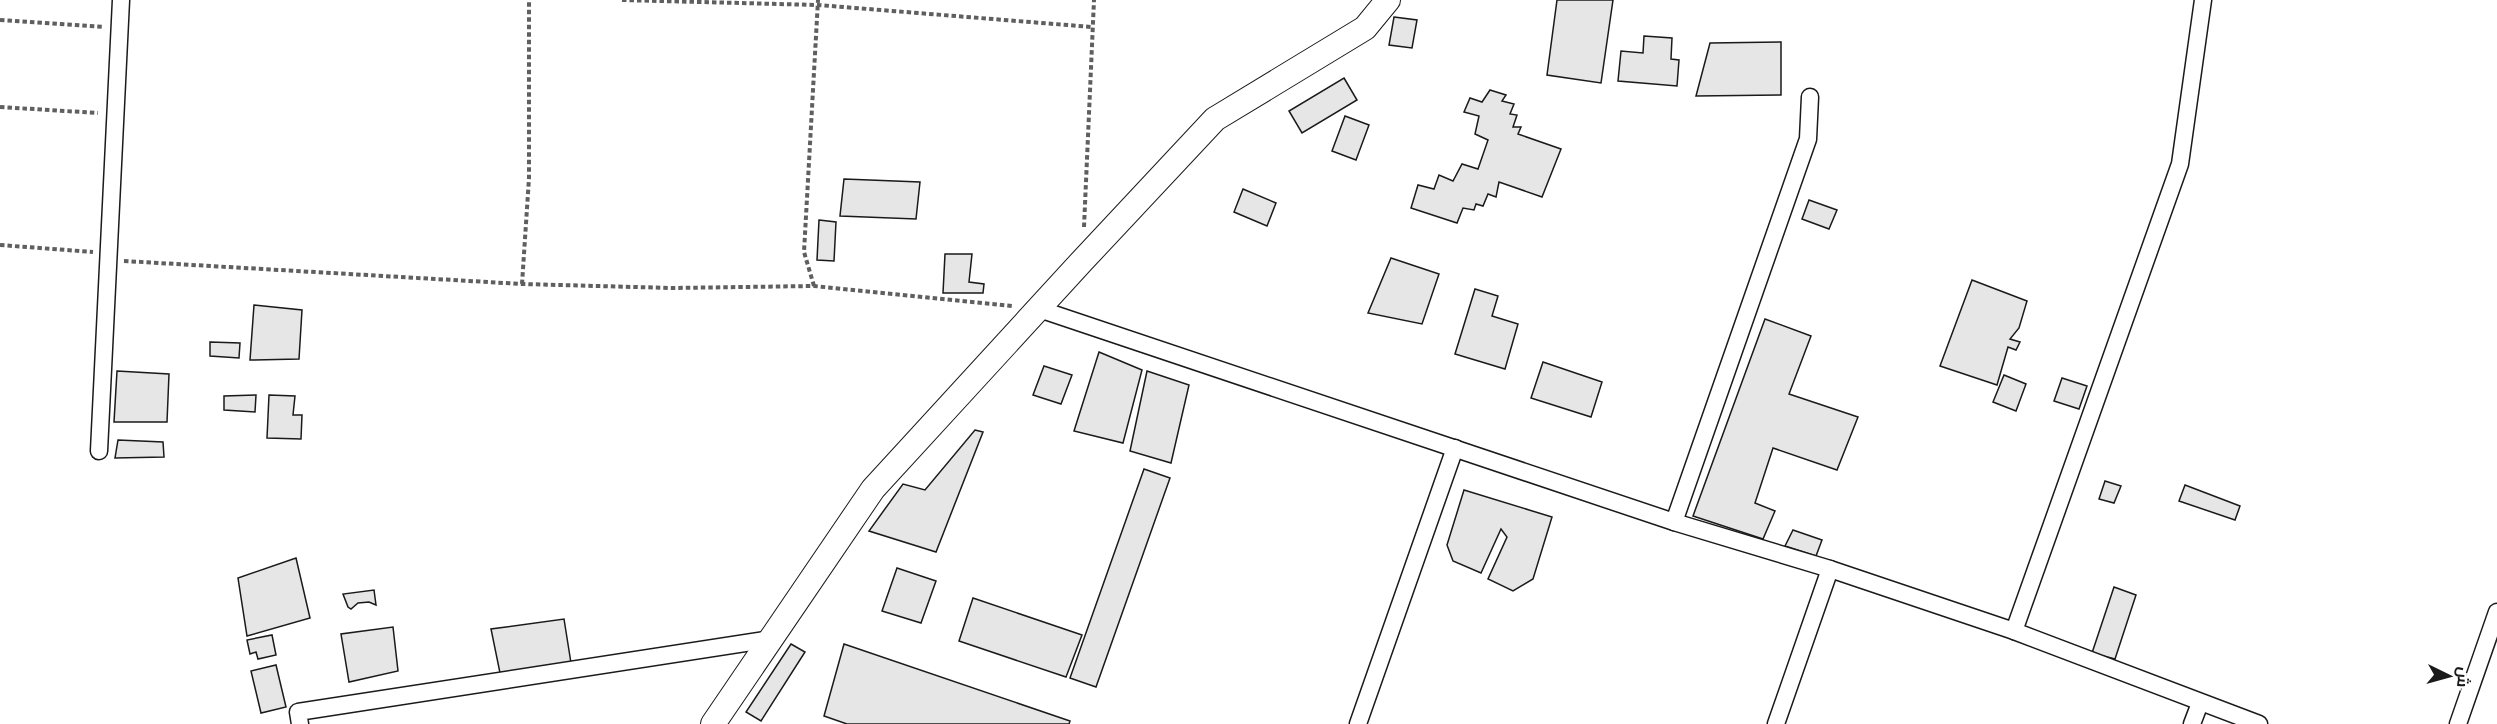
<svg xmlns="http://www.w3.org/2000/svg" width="2497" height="724" font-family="'PT Sans',Cairo,sans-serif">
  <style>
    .building { fill: #e6e6e6; stroke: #1a1a1a; stroke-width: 1.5 }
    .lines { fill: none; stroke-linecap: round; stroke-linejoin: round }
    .street-casing { stroke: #1a1a1a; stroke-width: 19 }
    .secondary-casing { stroke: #1a1a1a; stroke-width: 26 }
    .path { stroke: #5f5f5f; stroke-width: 4; stroke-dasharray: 4.5 3; stroke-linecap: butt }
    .street { stroke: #fff; stroke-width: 16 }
    .secondary { stroke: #fff; stroke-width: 24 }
  </style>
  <rect width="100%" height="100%" fill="#fff"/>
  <g class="building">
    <polygon points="1557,0 1613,0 1601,83 1547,75"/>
    <polygon points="1394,17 1417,20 1412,48 1389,45"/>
    <polygon points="1644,36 1672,38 1671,59 1679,60 1677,86 1618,81 1621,51 1643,53"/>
    <polygon points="1781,42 1781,95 1696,96 1710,43"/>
    <polygon points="1344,78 1357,100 1302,133 1289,111"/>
    <polygon points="1490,90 1506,95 1502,101 1514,104 1510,114 1517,115 1513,127 1521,127 1518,134 1561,149 1542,197 1499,182 1496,197 1488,194 1483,206 1476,204 1474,210 1463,208 1457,223 1411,208 1418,185 1434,189 1439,175 1453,181 1462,164 1478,169 1488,140 1475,134 1479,116 1464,112 1470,98 1482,102"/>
    <polygon points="1345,116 1369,125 1356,160 1332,151"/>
    <polygon points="844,179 920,182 916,219 840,216"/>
    <polygon points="1243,189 1276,203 1267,226 1234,212"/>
    <polygon points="1809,200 1837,210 1829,229 1802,219"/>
    <polygon points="819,220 836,222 834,261 817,260"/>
    <polygon points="945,254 972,254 969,282 984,284 983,293 943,293"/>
    <polygon points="1391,258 1439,274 1422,324 1368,313"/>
    <polygon points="1972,280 2027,301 2019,328 2010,339 2020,342 2016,350 2008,347 1997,385 1940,366"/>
    <polygon points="1475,289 1498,296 1492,316 1518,324 1505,369 1455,354"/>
    <polygon points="254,305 302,310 299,359 250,360"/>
    <polygon points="1765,319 1811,336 1789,394 1858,417 1837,470 1773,448 1755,503 1775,511 1763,539 1693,516"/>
    <polygon points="210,342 240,343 239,358 210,356"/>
    <polygon points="1099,352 1142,370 1123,443 1074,431"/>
    <polygon points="1543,362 1602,382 1591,417 1531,398"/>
    <polygon points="1044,366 1072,375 1061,404 1033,395"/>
    <polygon points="117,371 169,374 167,422 114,422"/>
    <polygon points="1147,371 1189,385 1171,463 1130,451"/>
    <polygon points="2004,375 2026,384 2016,411 1993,402"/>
    <polygon points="2062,378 2087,386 2079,409 2054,401"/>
    <polygon points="256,395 255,412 224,410 224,396"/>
    <polygon points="269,395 295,396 293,415 302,415 301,439 267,438"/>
    <polygon points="975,430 983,432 936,552 869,531 903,484 925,490"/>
    <polygon points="118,440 163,442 164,457 115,458"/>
    <polygon points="1144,469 1170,478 1096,687 1070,678"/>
    <polygon points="2105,481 2121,486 2114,503 2099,499"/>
    <polygon points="2185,485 2240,506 2235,520 2179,501"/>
    <polygon points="1464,490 1552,517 1533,579 1513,591 1488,579 1507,537 1501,529 1481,573 1453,561 1447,545"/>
    <polygon points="1793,530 1822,540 1816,556 1785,546"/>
    <polygon points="296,558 310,618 247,636 238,578"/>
    <polygon points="897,568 936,581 921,623 882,611"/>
    <polygon points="2114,587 2136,595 2115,659 2092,653"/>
    <polygon points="374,590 376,605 369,602 358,603 351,609 348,607 343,594"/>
    <polygon points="973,598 1082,635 1066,677 959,641"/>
    <polygon points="564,619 571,663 500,673 491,629"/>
    <polygon points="393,627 398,671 349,682 341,634"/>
    <polygon points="272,635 276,655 258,659 256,652 250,654 247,640"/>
    <polygon points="791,644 805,652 761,721 746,712"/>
    <polygon points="844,644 1070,721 1069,724 847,724 824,716"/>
    <polygon points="276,665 286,707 261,713 251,671"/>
  </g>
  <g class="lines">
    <defs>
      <g id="street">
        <polyline points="1039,309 1674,522 1830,569 2014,631 2259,724"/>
        <polyline points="99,451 121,0"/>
        <polyline points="1674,522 1808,139 1810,97"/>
        <polyline points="2014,631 2180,164 2203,0"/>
        <polyline points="300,724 298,712 771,639"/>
        <polyline points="1358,724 1455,448"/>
        <polyline points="1776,724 1830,569"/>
        <polyline points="2192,724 2200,703"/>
        <polyline points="2458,724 2497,612"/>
      </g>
      <polyline id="secondary" points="713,724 873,489 1083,260 1215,119 1365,28 1388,0"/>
    </defs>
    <use href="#street" class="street-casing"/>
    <use href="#secondary" class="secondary-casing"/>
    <g class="path">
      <polyline points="622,0 818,5 1092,27"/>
      <polyline points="0,20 104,27"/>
      <polyline points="0,107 98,113"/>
      <polyline points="1084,227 1094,0"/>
      <polyline points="0,245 93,252"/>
      <polyline points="124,261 522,284 672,288 814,286 1012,306"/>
      <polyline points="522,284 529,178 529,0"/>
      <polyline points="814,286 804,252 818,0"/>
    </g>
    <use href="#street" class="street"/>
    <use href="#secondary" class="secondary"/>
  </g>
  <g transform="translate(2449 676) rotate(95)" stroke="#ffffff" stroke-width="4.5" paint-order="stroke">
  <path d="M0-4.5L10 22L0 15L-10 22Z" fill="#1a1a1a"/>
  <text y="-9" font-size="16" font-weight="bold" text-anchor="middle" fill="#1a1a1a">ش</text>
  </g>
</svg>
